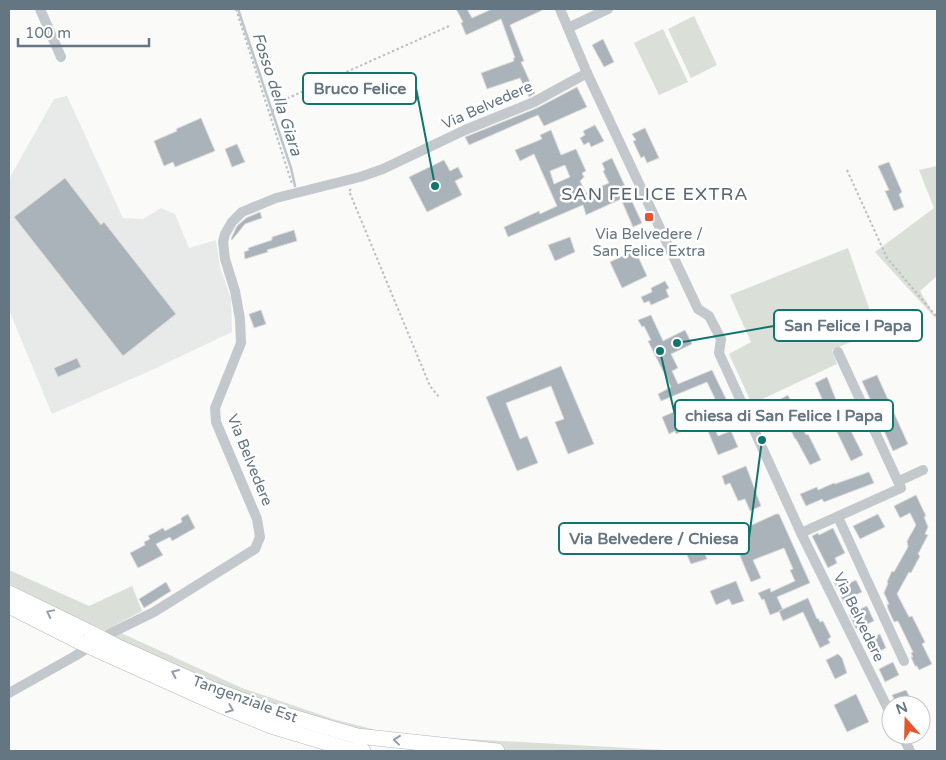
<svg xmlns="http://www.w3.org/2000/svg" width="946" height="760" font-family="'Varela Round',sans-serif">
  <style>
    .built { fill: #e8e9e9 }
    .green { fill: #dadfd7 }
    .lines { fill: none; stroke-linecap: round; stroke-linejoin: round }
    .stream { stroke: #bbc7cb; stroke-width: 2.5 }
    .building { fill: #aab3b9; stroke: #dcdcda; fill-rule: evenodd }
    .highway-casing { stroke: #b4b9bd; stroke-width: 16 }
    .path { stroke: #bbbfc2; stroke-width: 2; stroke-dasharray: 2.5 2.5; stroke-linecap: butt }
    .minor { stroke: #c3c8cc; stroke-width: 10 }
    .highway { stroke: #fff; stroke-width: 15 }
    .highway-bridge-casing { stroke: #b4b9bd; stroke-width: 16; stroke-linecap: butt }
    .highway-bridge { stroke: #fff; stroke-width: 15 }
    .oneway { stroke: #939fa8 }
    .poi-dot { fill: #e4572e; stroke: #fff; stroke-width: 2 }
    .labels { text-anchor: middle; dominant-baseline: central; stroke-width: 5; stroke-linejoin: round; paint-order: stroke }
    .street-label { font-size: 15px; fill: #657683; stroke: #fff }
    .poi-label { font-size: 15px; fill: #657683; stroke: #fff }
    .water-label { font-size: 16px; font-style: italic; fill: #60757c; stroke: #fff }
    .quarter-label { font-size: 18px; letter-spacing: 1px; fill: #57646e; stroke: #fff }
    .leader { fill: none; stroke: #0f766e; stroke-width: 2 }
    .callout-dot { fill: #0f766e; stroke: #fff; stroke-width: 2 }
    .callout { fill: #fff; stroke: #0f766e; stroke-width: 2 }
    .callout-label { font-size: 16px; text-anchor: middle; font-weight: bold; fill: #657683 }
  </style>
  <rect width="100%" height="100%" fill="#fafaf8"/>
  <polygon class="built" points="67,96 123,218 143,219 161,208 175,214 189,248 216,240 220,267 231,299 232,332 154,369 52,414 9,310 9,179 54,99"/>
  <g class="green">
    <polygon points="694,16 717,65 691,78 668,29"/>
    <polygon points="663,29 688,82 659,95 634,43"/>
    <polygon points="937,166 937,276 920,291 937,320 875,252 934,208 919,170"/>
    <polygon points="848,248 877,331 832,350 837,364 752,404 729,354 751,342 730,295"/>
    <polygon points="9,570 89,606 132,586 142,611 104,631 9,584"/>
    <polygon points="121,633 242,688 333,719 395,735 682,751 479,751 319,726 109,640"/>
  </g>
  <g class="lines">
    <polyline class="stream" points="238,9 291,168 295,186"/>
  </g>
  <g class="building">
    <polygon points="456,9 467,9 472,18 492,9 545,9 510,25 524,61 521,62 535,93 529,97 520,78 487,89 481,73 514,61 513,58 515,58 501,19 466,35 461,23 463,22"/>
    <polygon points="603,39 614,62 604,67 592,45"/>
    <polygon points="577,87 587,107 578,111 544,126 538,115 469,145 465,137 537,108"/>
    <polygon points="201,118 215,151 175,167 173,162 164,166 154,141 177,131 176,129"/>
    <polygon points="595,125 604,141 591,147 589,142 584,145 580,138 585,135 583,131"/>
    <polygon points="645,128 659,158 647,163 644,156 641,158 633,141 636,140 632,134"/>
    <path d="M551 130 561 155 576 149 586 171 582 173 584 177 580 181 586 193 609 183 603 171 605 170 602 163 612 158 642 223 633 227 621 199 586 215 583 205 508 237 504 227 539 211 540 214 557 206 534 154 520 161 515 150 542 139 540 135ZM565 165 570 177 554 184 550 171Z"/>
    <polygon points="237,144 245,162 232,167 225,149"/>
    <polygon points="444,160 450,171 458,167 463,177 455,181 462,195 427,212 409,177"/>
    <polygon points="889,162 902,192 899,194 904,207 894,211 885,191 889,190 878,166"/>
    <polygon points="65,178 101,225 104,222 176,314 123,356 14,217"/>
    <polygon points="260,212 262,218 245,224 232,240 231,239 237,226 246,218"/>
    <polygon points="294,230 297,241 267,250 268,252 245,259 244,252 249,250 248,248 272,240 272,237"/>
    <polygon points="570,237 575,252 555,261 548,245"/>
    <polygon points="635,250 647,276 622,288 610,262"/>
    <polygon points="665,281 669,288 666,290 669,297 651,305 649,301 644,303 641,297 652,292 651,288"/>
    <polygon points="261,310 266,324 254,328 249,314"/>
    <polygon points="651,315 663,341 685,330 692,344 671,354 678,368 672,371 678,384 712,370 727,401 718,405 707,382 661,401 658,394 671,387 648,341 651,340 644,326 642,327 638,320"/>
    <polygon points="77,358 81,367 58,377 54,368"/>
    <polygon points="561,366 594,444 568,454 555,422 564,419 551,386 506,403 520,439 527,436 538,463 517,471 486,397"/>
    <polygon points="877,375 908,444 893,451 862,381"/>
    <polygon points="827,377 846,425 848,425 863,455 851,461 836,430 833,431 826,416 829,414 815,383"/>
    <polygon points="788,395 806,435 808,434 821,460 810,465 796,439 795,439 777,401"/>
    <polygon points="676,411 684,430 676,434 675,431 669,434 662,417"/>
    <polygon points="711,421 718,436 731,431 738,447 718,455 705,424"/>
    <polygon points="746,466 761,506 750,511 745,499 738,501 730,483 725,485 722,476"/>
    <polygon points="869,472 874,483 824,502 822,499 806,506 800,494 817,487 818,490 834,483 835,484"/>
    <polygon points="916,495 926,516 924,517 928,527 925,534 928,535 918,554 920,556 911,573 909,572 897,594 909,617 912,616 925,642 922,644 932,664 919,670 917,666 915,666 911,657 913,657 911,653 913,652 898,621 894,622 888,609 887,605 889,604 884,593 888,583 887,582 892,571 894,572 908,547 907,541 916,525 910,513 900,518 894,506"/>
    <polygon points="188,514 195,528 172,541 170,537 156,544 163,555 138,568 130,553 145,545 144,542 150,539 148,536 163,528 165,531 182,522 181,518"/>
    <polygon points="776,514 779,514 810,583 777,597 783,610 770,615 764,599 762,600 758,593 770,588 771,592 795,581 790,570 793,569 784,548 753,560 761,578 751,582 730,532 740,528 741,530"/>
    <polygon points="878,514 885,527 860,539 853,526"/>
    <polygon points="833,528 845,553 835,558 837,563 828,568 812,536 818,533 819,535"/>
    <polygon points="702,546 707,559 691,564 686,553"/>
    <polygon points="840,579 843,586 856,580 862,592 849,598 851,602 845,605 834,582"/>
    <polygon points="736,581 744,601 732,605 729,599 716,605 710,591"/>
    <polygon points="166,582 171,591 144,608 139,599"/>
    <polygon points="808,598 817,619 818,618 820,622 823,621 831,637 828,639 830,643 820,648 803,612 783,621 779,611"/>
    <polygon points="867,606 874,621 856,629 849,614"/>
    <polygon points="880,634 886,648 872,655 867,642 869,642 868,640"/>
    <polygon points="838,654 842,658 847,673 835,679 826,660"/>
    <polygon points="893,662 899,675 885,682 879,669"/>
    <polygon points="906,690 913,703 907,705 897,705 892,695"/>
    <polygon points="856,694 869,722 847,732 834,705"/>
  </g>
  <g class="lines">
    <defs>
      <g id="highway">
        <polyline points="9,593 91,633"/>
        <polyline points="9,606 80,642"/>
        <polyline points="114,645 212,689 272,711 357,736 497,751"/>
        <polyline points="106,654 215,703 271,726 351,750 363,751"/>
      </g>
    </defs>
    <use href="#highway" class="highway-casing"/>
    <g class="path">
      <polyline points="236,9 292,184"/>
      <polyline points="270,116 276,106 286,99 449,26"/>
      <polyline points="847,170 887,258 937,317"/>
      <polyline points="351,189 349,191 430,386 439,397"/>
    </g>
    <g class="minor">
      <polyline points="40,9 61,57"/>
      <polyline points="560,9 587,73 698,309 709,316 721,339 719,353 801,533 891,715"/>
      <polyline points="568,28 608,9"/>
      <polyline points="899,481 923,470"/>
      <polyline points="838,517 904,661"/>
      <polyline points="801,533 901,488 838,352"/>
      <polyline points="9,693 75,656 111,633 154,612 255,549 260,537 257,519 216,422 215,408 241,343 240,319 235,291 225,259 223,242 225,234 232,222 242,212 276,198 360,177 383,169 465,130 534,102 587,73"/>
      <polyline points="902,735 910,751"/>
    </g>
    <use href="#highway" class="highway"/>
    <defs>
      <g id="highway-bridge">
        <polyline points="91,633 114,645"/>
        <polyline points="80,642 106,654"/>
      </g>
    </defs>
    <use href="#highway-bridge" class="highway-bridge-casing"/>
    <use href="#highway-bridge" class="highway-bridge"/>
  </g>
  <defs><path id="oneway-chevron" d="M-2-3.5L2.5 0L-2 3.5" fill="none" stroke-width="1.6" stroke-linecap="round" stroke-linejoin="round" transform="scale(1.25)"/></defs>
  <g class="oneway">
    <use href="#oneway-chevron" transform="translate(50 613) rotate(-154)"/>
    <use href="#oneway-chevron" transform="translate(175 673) rotate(-156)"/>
    <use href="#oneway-chevron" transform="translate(230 709) rotate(22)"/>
    <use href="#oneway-chevron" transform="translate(397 740) rotate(-174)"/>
  </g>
  <rect class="poi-dot" x="644" y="212" width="10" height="10" rx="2.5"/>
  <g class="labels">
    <g class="street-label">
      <text transform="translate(487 105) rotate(-24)">Via Belvedere</text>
      <text transform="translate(250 460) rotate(68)">Via Belvedere</text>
      <text transform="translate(859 617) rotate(64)">Via Belvedere</text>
      <text transform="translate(245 699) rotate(20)">Tangenziale Est</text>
    </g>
    <g class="poi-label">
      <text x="649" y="234">Via Belvedere /<tspan x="649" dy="17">San Felice Extra</tspan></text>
    </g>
    <g class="water-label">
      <text transform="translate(277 94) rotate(72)">Fosso della Giara</text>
    </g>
    <g class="quarter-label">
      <text x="655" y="194">SAN FELICE EXTRA</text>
    </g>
  </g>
  <path class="leader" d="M435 186L416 88M677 343L774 326M660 351L675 415M762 440L749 538"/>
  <g class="callout-dot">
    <circle cx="435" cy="186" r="5"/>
    <circle cx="677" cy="343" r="5"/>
    <circle cx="660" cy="351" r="5"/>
    <circle cx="762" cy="440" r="5"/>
  </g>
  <g class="callout">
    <rect x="303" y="73" width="113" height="31" rx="5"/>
    <rect x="774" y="310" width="148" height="31" rx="5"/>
    <rect x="675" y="400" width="218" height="31" rx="5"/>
    <rect x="559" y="523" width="190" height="31" rx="5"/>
  </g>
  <g class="callout-label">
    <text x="360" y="94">Bruco Felice</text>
    <text x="848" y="331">San Felice I Papa</text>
    <text x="784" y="421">chiesa di San Felice I Papa</text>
    <text x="654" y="544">Via Belvedere / Chiesa</text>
  </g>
  <rect width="946" height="760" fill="none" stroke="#657683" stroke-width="20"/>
  <g transform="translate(906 720) rotate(340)"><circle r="24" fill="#ffffff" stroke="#c1c8cd"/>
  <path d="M0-4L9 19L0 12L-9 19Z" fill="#e4572e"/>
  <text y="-8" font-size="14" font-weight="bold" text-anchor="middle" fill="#657683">N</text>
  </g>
  <path d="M18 38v8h131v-8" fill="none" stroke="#657683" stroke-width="2.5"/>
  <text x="25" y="38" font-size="15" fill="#657683" stroke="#ffffff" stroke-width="4" paint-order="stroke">100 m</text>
</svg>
